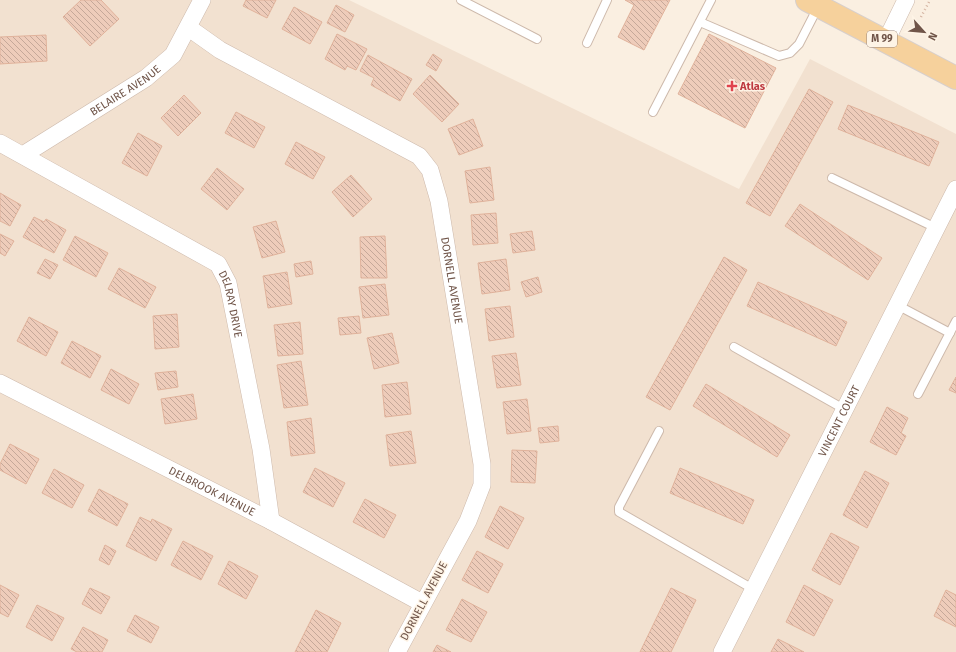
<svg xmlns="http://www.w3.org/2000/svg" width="956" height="652" font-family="'Fira Sans',sans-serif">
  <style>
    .residential { fill: #f2e1d0 }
    .building { fill: url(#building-back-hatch); stroke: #e0b29b }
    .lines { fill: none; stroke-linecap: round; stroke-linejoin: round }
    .lane-casing { stroke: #cdb9ab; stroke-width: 10 }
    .street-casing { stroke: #cdb9ab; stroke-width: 18 }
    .primary-casing { stroke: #d7cfcc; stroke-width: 24 }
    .path { stroke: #d2b09e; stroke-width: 2.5; stroke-dasharray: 1 3; stroke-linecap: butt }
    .lane { stroke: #fff; stroke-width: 8 }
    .street { stroke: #fff; stroke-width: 17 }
    .primary { stroke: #f6d19c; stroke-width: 22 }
    .health-dot { fill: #e0444e; stroke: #fef4e6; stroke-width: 1.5 }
    .labels { text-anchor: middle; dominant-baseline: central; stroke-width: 3; stroke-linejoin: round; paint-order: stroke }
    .shield { fill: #fef4e6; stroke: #9b8578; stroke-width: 1 }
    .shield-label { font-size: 10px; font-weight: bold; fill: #705549 }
    .health-label { font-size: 11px; font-weight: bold; fill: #be3a42; stroke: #fef4e6; text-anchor: start }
    .street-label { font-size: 11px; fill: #705549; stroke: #fef4e6 }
  </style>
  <defs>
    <pattern id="building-back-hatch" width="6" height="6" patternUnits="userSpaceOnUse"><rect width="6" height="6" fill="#eeccba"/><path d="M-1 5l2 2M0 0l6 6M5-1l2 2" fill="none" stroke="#c5a899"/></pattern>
  </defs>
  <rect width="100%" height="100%" fill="#faefe1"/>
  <polygon class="residential" points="0,0 349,0 739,189 810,59 956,134 956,652 0,652"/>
  <g class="building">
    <polygon points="81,0 101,0 119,19 90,46 63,17"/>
    <polygon points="246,0 276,0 267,18 243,6"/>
    <polygon points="625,0 670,0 644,50 618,37 634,5"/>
    <polygon points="336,5 354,15 345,32 327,23"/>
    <polygon points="294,7 322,22 310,44 282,29"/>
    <polygon points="337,34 367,49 356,70 347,66 345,70 325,59"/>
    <polygon points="709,34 776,68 745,128 678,94"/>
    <polygon points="46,35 47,61 0,64 0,37"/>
    <polygon points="433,54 442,60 436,71 426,65"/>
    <polygon points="368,55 412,79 400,101 371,85 374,78 360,71"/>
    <polygon points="430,75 459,104 442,122 413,94"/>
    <polygon points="809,89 833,102 770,216 746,203"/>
    <polygon points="184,95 201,113 178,136 161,118"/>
    <polygon points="848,105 939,142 929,166 838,129"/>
    <polygon points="236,112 265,127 254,148 225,133"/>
    <polygon points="473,119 483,146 459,155 448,129"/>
    <polygon points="138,133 162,146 147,176 122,163"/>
    <polygon points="296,142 325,157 313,179 285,164"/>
    <polygon points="490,167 494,200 470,203 465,171"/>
    <polygon points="217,168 244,189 227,210 201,189"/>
    <polygon points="351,175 372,199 353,217 332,192"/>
    <polygon points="0,193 21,205 10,226 0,221"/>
    <polygon points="800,204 882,258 868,280 785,226"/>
    <polygon points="496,213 498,243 473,245 471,215"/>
    <polygon points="34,217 44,222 46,219 66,230 54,253 23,237"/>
    <polygon points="276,221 285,252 262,258 253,227"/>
    <polygon points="532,231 535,250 513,253 510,234"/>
    <polygon points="0,234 14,241 5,256 0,253"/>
    <polygon points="75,236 108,253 96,277 63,260"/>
    <polygon points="385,236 387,278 361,278 360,237"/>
    <polygon points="724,257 747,270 670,410 646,397"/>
    <polygon points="45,259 58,265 50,279 37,273"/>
    <polygon points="506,259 510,290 482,294 478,263"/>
    <polygon points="311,261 313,274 296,277 294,264"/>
    <polygon points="119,268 156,287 145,308 108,289"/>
    <polygon points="287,272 292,304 268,308 263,276"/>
    <polygon points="538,277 542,292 526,297 521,282"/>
    <polygon points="758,282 847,322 836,346 747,306"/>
    <polygon points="385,284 389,315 363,318 359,287"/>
    <polygon points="510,306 514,337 489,341 485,309"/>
    <polygon points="177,314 179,347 155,349 153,316"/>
    <polygon points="359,316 361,333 340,335 338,318"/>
    <polygon points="29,317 58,332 46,356 17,341"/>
    <polygon points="300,322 303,354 278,356 274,325"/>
    <polygon points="392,333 399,363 374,369 367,338"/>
    <polygon points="72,341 101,356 90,378 61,363"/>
    <polygon points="516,353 521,385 497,388 492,356"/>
    <polygon points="301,361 308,405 284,408 277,365"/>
    <polygon points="111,369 139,384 129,404 101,390"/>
    <polygon points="176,371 178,387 158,390 155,373"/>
    <polygon points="956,377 956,393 949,390"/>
    <polygon points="407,382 411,414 385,417 382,385"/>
    <polygon points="706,384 790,435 777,457 693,406"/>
    <polygon points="193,394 197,419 165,424 161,399"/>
    <polygon points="527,399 531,431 507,434 503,402"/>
    <polygon points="887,407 908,418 901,433 906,436 896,455 870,442"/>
    <polygon points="311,418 315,453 291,456 287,422"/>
    <polygon points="558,426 559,441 540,443 538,428"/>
    <polygon points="411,431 416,463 390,466 386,435"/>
    <polygon points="10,444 39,459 26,484 0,470 0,464"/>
    <polygon points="512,450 537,451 535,483 511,482"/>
    <polygon points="315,468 345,483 333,507 303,492"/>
    <polygon points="680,468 754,500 743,524 670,493"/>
    <polygon points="54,469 84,485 72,508 42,493"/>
    <polygon points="865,471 889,483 867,528 843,515"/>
    <polygon points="99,489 128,504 117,526 88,511"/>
    <polygon points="365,499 396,515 384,538 353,522"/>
    <polygon points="500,506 524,518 508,549 485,537"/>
    <polygon points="140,517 151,522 152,519 172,529 156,561 126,546"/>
    <polygon points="831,533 859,547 840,585 812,570"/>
    <polygon points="183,541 213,556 201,580 171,565"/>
    <polygon points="105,545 116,551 109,565 99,560"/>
    <polygon points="477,551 503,564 488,593 462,580"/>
    <polygon points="229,561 258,576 246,599 218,584"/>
    <polygon points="0,585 19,595 8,617 0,613"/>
    <polygon points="804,585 833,600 814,636 786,622"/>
    <polygon points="90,588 110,597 101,614 82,604"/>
    <polygon points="671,588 696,600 671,652 640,652"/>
    <polygon points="946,590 956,595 956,627 934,616"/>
    <polygon points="462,599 487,612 471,642 446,630"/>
    <polygon points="37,605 64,618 52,641 26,627"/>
    <polygon points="316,610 341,623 327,652 295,652"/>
    <polygon points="135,615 159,627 151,643 127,631"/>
    <polygon points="83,627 108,640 102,652 77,652 71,649"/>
    <polygon points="778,639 804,652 771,652"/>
    <polygon points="437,645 451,652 433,652"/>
  </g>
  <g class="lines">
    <defs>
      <g id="lane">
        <polyline points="461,0 537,39"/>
        <polyline points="700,22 779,56 790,53 799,44 818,7"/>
        <polyline points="587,43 607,0"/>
        <polyline points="653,112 711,0"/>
        <polyline points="832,178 936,228"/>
        <polyline points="897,305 950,333"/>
        <polyline points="734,347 844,409"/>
        <polyline points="918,394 956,321"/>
        <polyline points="659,431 619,507 619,512 753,589"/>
      </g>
      <g id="street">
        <path id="s1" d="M189 28 220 50 419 156 430 170 439 201 482 464V485L468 521 397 652"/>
        <polyline points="886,41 906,0"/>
        <path id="s2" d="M0 143 218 264 228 283 261 449 271 521"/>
        <path id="s3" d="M23 155 146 78 173 55 202 0"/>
        <path id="s4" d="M0 383 271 521 422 603"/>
        <path id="s5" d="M722 652 956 189"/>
      </g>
      <polyline id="primary" points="807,0 956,78"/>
    </defs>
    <use href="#lane" class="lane-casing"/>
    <use href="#street" class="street-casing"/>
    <use href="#primary" class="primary-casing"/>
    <polyline class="path" points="921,17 930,0"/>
    <use href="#lane" class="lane"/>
    <use href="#street" class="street"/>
    <use href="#primary" class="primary"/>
  </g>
  <path class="health-dot" d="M730 80h4v4h4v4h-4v4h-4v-4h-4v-4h4z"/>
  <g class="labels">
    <rect class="shield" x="867" y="31" width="30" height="16" rx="3"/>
    <g class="shield-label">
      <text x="882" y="39">M 99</text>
    </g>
    <g class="health-label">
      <text x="740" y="86">Atlas</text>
    </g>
    <g class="street-label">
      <text stroke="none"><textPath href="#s3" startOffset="121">BELAIRE AVENUE</textPath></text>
      <text stroke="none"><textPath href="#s1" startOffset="394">DORNELL AVENUE</textPath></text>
      <text stroke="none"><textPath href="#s2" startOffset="292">DELRAY DRIVE</textPath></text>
      <text stroke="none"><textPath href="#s5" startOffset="259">VINCENT COURT</textPath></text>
      <text stroke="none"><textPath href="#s4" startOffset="238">DELBROOK AVENUE</textPath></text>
      <text transform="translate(424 601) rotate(-62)">DORNELL AVENUE</text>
    </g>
  </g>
  <g transform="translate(924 32) rotate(117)" stroke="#fef4e6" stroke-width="3" paint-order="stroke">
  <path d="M0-3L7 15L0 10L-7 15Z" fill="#705549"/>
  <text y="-6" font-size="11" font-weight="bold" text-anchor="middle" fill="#705549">N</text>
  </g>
</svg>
